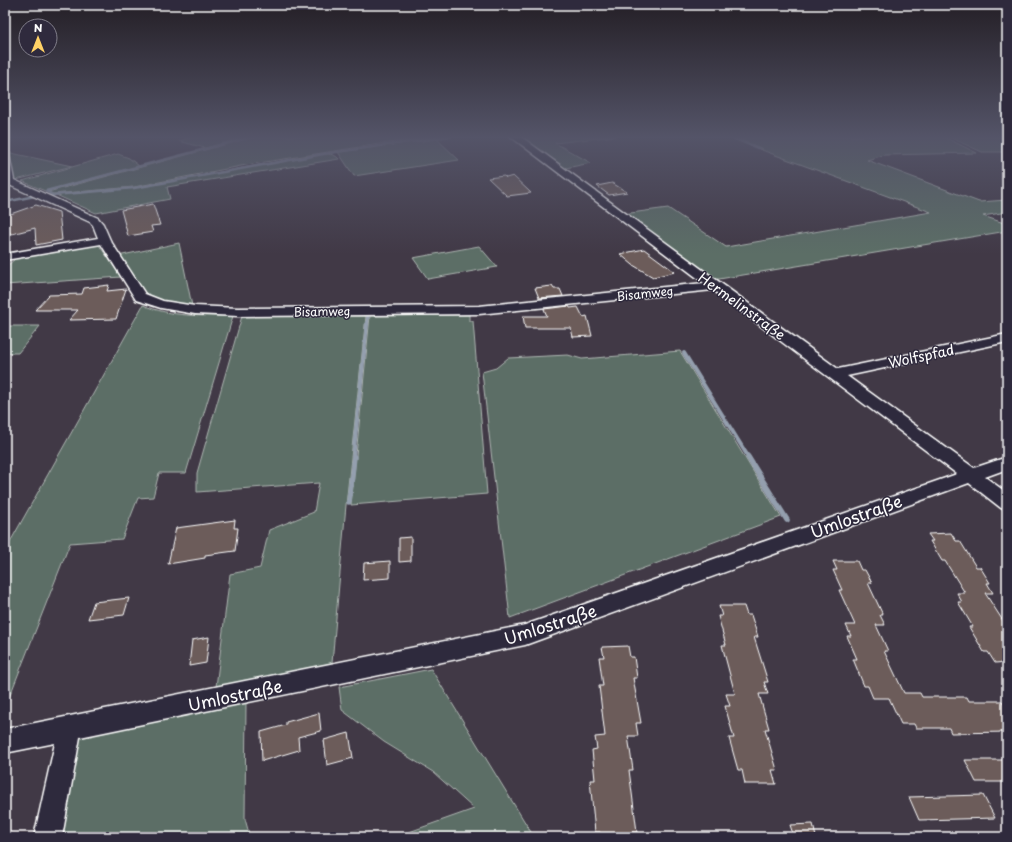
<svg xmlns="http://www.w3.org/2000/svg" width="1012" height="842" font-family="'Playpen Sans',sans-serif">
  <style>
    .green { fill: #5c6e66; stroke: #aeb6b2 }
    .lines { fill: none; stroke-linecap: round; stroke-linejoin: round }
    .stream-far3 { stroke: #949fae; stroke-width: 2.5 }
    .stream-far2 { stroke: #949fae; stroke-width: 3.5 }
    .stream-far1 { stroke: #949fae; stroke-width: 4 }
    .stream { stroke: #949fae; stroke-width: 5.5 }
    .building { fill: #6c5c5a; stroke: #fff }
    .street-casing { stroke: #fff; stroke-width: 3 }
    .street { fill: #2f2a3d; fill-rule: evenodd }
    .labels { text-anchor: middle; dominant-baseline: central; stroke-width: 3; stroke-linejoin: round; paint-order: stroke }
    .far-street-label { font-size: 12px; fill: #fff; stroke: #2f2a3d }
    .street-label { font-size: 14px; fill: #fff; stroke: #2f2a3d }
    .near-street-label { font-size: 17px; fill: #fff; stroke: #2f2a3d }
  </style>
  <rect width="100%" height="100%" fill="#413946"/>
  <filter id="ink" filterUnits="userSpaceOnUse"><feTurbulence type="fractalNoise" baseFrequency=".025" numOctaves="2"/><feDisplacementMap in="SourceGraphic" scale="8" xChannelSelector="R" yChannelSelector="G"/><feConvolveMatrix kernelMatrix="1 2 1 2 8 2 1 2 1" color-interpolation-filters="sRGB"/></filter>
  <g filter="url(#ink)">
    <g class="green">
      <polygon points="196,136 250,136 205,148 179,141"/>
      <polygon points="257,136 445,136 379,144 246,165 134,187 53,194 48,192"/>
      <polygon points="518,136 615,136 555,143 591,163 561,169"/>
      <polygon points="731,136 942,136 977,153 884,155 867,160 979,202 1007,200 1007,212 983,216 1007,224 1007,231 713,280 623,214 668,208 726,247 931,212 759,149 763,149"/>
      <polygon points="947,136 1007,136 1007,152 982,152"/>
      <polygon points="437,139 459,160 354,176 338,152"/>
      <polygon points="11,153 72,166 12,181 7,154"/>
      <polygon points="118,154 129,158 139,166 45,191 22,181"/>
      <path d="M320 154C327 154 334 153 339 159L167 187 170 199 96 213 56 195 133 188Z"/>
      <polygon points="179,243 192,306 162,301 144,295 118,256"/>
      <polygon points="85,244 99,245 121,277 5,285 5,268 17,257"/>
      <polygon points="479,246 497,267 428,279 413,258"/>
      <path d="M143 305C170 317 203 316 233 316L186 473H159L153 497 138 498 122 539 70 543 5 708V551Z"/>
      <polygon points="469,315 469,321 473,321 487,494 351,505 370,316"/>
      <polygon points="242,316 366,316 346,505 332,663 216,687 230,574 260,568 269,530 314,512 319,483 197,492 197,473"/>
      <polygon points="5,326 40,326 18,353 5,353"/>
      <polygon points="680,351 781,517 510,618 482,372 496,368 508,358 568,355 582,359"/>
      <polygon points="431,669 534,837 395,837 474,809 433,772 384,742 342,710 339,687"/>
      <polygon points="246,701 245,819 250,837 60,837 78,738"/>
    </g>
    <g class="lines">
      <g class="stream-far3">
        <polyline points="727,136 758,148"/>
        <polyline points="46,191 53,195 134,188 329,153 451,136"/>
        <polyline points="46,191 254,136"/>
        <polyline points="5,202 35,196"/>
      </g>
      <polyline class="stream-far2" points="367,325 368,315"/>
      <g class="stream-far1">
        <polyline points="684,353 749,458"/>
        <polyline points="353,458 367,324"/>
      </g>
      <g class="stream">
        <polyline points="748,457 787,520"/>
        <polyline points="349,502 354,457"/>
      </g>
    </g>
    <g class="building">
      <polygon points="504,176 506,178 513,176 531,193 507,196 488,178"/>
      <polygon points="612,183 627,192 609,195 597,186"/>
      <polygon points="153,204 160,225 151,226 153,232 128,236 121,210"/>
      <polygon points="36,205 59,212 62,240 36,245 35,228 12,234 5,230 5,216"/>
      <polygon points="644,249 675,272 653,277 633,265 620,254"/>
      <polygon points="109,285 107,291 126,289 116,319 69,320 78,310 35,310 49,295 82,294 84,288"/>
      <polygon points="552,286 554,289 560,289 563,296 539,298 535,288"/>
      <polygon points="569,306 570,308 578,307 583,317 587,316 592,336 573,337 571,328 525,328 523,316 547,316 544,309"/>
      <polygon points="235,520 234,528 238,528 235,551 205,555 205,558 168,564 176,528"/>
      <polygon points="951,533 956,541 960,541 976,567 980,567 990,583 987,583 993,593 985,593 1007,627 1007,662 995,663 988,652 984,652 969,627 973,627 958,602 962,602 957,593 965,593 945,561 942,561 930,541 933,541 928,534"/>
      <polygon points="411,537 411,561 399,562 399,538"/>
      <polygon points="390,561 390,578 363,580 364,563"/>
      <polygon points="833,561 857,561 861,570 865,570 872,583 868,583 883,615 880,615 885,625 876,625 888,651 884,651 904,693 920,693 922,697 967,697 969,701 1002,701 1007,709 1007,732 951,733 949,728 916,728 914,724 901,724 889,698 873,698 868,686 864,686 853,659 857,659 847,636 851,636 846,625 855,625 839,590 842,590 833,570 837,570"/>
      <polygon points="129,598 124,615 88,619 94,602"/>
      <polygon points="719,606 744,606 747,615 751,615 758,637 754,637 768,682 764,682 768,694 759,694 769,729 765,729 777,770 772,770 776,784 745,784 742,770 738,770 729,738 734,738 725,706 730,706 726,694 735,694 722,645 726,645 718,616 722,616"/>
      <polygon points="209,637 206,663 189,666 192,640"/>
      <polygon points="628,646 630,657 634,657 637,678 633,678 641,723 636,723 638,736 628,736 633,770 629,770 637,832 632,832 633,837 600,837 600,832 595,832 590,780 595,780 592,750 597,749 595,737 605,736 599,686 603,686 599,657 604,657 602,647"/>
      <polygon points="319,713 321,731 298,737 299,750 262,761 261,732 286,725 286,722"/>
      <polygon points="349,733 353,758 327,765 324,740"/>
      <polygon points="965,760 1007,760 1007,782 976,782"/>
      <polygon points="983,795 995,818 919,820 909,797"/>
      <polygon points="813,824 816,837 794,837 790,825"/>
    </g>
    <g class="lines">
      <defs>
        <polygon id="street" points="510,136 520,136 838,369 1007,334 1007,342 847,376 974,468 1007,457 1007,469 985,477 1007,493 1007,510 1001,508 969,483 525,645 80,737 62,837 34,837 55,743 5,753 5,729 525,625 957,474 713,290 479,314 238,316 195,314 161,308 136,300 101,244 5,260 5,254 98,238 93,225 90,222 7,184 5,181 5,151 9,154 14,180 98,218 103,224 110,240 145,294 163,301 195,306 238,308 479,306 704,283"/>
      </defs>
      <use href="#street" class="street-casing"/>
      <use href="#street" class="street"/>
    </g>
  </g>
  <linearGradient id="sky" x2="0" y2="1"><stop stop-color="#241f26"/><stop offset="0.54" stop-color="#545468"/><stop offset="1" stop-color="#545468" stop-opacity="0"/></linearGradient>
  <rect width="1012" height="254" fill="url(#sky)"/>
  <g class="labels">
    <g class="far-street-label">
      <text transform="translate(645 293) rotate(-6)">Bisamweg</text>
      <text transform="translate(322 311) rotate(-1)">Bisamweg</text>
    </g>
    <g class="street-label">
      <text transform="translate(742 306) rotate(36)">Hermelinstraße</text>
      <text transform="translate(921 356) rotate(-12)">Wolfspfad</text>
    </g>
    <g class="near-street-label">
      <text transform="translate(856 516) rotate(-20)">Umlostraße</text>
      <text transform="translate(550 624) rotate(-18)">Umlostraße</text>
      <text transform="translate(235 695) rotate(-12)">Umlostraße</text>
    </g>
  </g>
  <rect width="1012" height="842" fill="none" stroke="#2f2a3d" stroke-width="20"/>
  <rect x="10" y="10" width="992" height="822" fill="none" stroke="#fff" stroke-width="1.5" filter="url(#ink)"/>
  <g transform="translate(38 38)"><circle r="19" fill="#2f2a3d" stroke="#827f8b"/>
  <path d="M0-3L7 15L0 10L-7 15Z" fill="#ffd166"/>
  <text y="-6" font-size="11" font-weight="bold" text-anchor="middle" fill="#ffffff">N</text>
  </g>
</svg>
